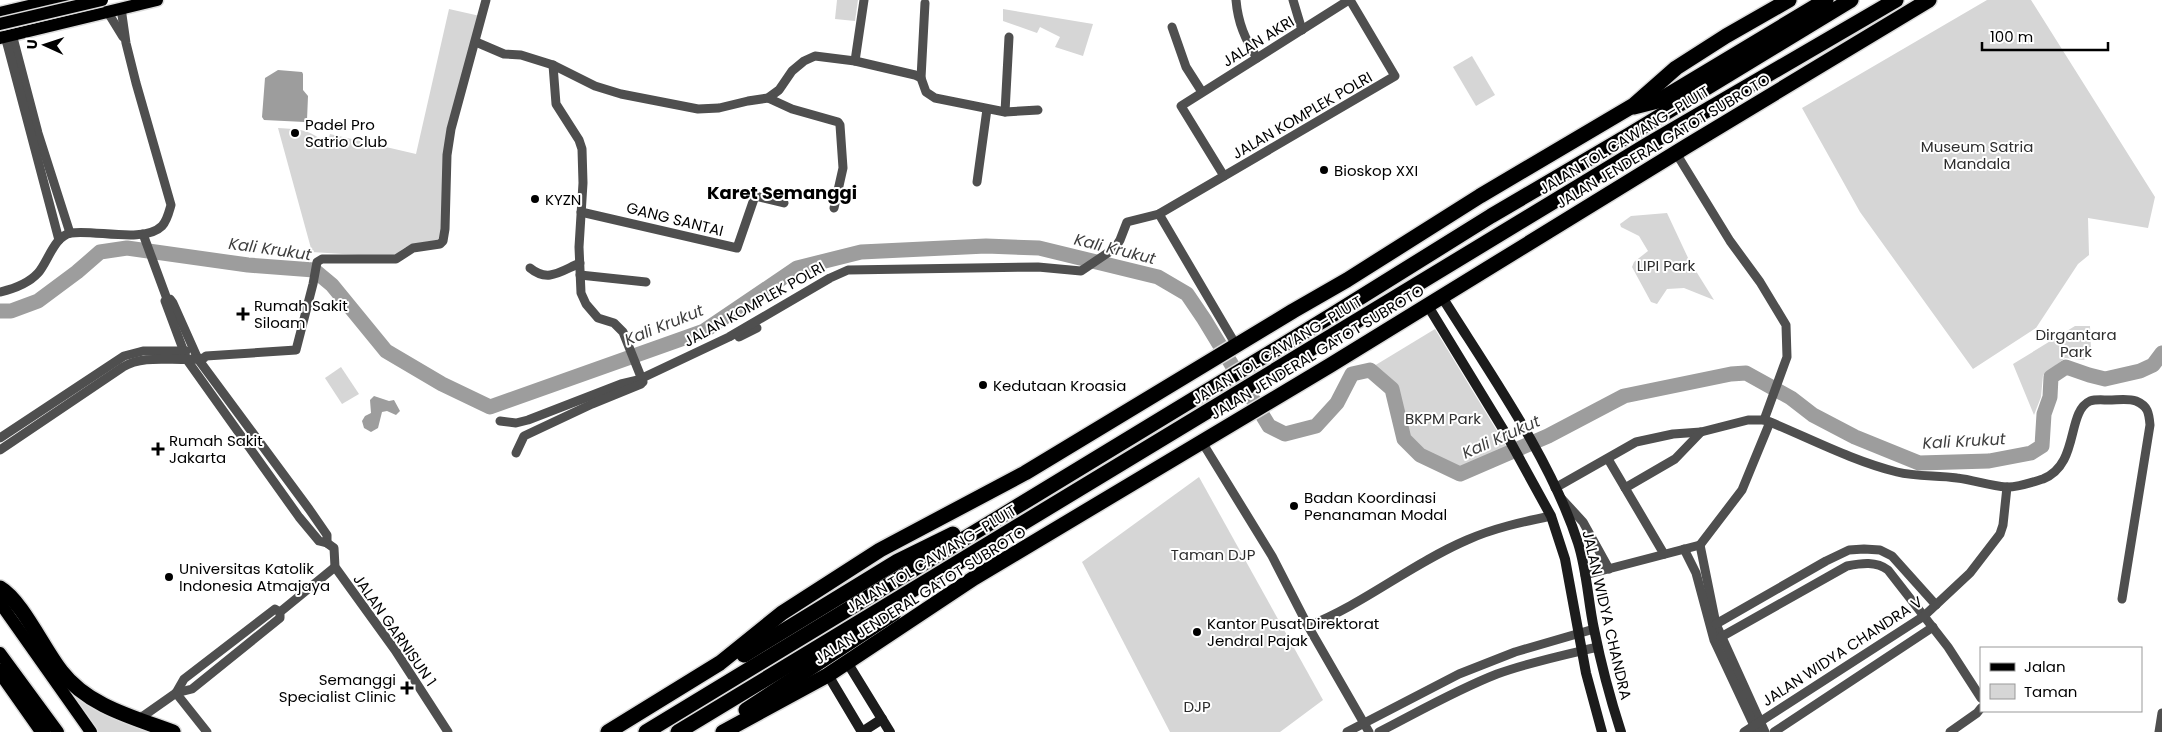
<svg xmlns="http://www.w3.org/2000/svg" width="2162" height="732" font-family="Poppins,sans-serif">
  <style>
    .green { fill: #d6d6d6 }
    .water { fill: #9d9d9d }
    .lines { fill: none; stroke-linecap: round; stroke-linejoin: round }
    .river { stroke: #9d9d9d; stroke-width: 15 }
    .primary-casing { stroke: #dbdbdb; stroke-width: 15 }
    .highway-casing { stroke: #dbdbdb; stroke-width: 18 }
    .street { stroke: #4f4f4f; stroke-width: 9 }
    .secondary { stroke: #1c1c1c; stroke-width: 10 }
    .primary { stroke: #000; stroke-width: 12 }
    .highway { stroke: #000; stroke-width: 15 }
    .primary-bridge-casing { stroke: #dbdbdb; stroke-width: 15; stroke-linecap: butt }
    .primary-bridge { stroke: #000; stroke-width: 12 }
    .poi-dot { fill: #000; stroke: #fff; stroke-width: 2 }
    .labels { text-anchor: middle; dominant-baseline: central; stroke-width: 4; stroke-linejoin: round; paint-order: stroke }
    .street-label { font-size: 15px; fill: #000; stroke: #fff }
    .poi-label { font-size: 15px; fill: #000; stroke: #fff; text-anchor: start }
    .park-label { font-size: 15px; fill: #2d2d2d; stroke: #fff }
    .water-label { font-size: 16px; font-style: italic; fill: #3e3e3e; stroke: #fff }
    .quarter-label { font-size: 18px; font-weight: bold; fill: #000; stroke: #fff }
  </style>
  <rect width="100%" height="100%" fill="#fff"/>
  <g class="green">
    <polygon points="837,0 858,0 855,21 835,19"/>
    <polygon points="1987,0 2031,0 2155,197 2148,228 2088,218 2089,255 2078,264 2036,328 1973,369 1860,212 1802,108"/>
    <path d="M449 9 480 16 456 104 441 240C428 242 405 242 397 255L374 256 312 252 278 128C301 130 309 128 327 145L330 134 416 154Z"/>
    <polygon points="1003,9 1093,24 1083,56 1055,47 1060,37 1040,27 1037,33 1003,21"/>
    <polygon points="1472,56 1495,95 1476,106 1453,67"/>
    <polygon points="1667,213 1689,260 1714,300 1684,288 1667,289 1657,304 1651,302 1632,267 1634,262 1648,251 1639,236 1621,227 1620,224 1631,216"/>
    <polygon points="2075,326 2090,326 2091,350 2084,360 2065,358 2043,375 2041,397 2034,415 2013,364"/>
    <polygon points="1435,329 1508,449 1461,470 1422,451 1408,437 1397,386 1374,366"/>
    <polygon points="341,367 359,394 342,404 325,378"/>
    <polygon points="1199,477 1323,700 1280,732 1170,732 1082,562"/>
    <polygon points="72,696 157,732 98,732"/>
  </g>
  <g class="water">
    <polygon points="278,70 302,72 303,74 303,90 308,96 307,120 305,122 264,120 262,117 265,78"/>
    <polygon points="374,396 389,401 394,400 400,411 396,415 387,411 382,412 378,428 371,432 364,428 362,421 365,416 371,413 370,400"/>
  </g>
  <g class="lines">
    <polyline class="river" points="0,311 11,311 38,301 77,272 100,252 127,248 248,265 314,270 332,285 386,351 442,384 490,407 704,331 797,268 861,252 986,246 1039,248 1158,277 1187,294 1204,319 1269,426 1285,434 1316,426 1337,403 1352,374 1370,370 1392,389 1404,439 1420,455 1460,474 1548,436 1624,396 1731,374 1746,373 1791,398 1813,415 1855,437 1919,463 1989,461 2031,453 2042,446 2044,414 2050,397 2051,377 2066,367 2089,375 2105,379 2140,371 2153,365 2162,353"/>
    <defs>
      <g id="primary">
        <polyline points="50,10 70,0"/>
        <polyline points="0,13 54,0"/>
        <polyline points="0,38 157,0"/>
        <polyline points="0,603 91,732"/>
        <polyline points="0,653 58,732"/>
      </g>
      <g id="highway">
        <polyline points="1634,107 1658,101 1826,0"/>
        <path d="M0 588C22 601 44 650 61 671 88 706 132 717 173 732"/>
        <polyline points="744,655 898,561 953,534"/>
        <polyline points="0,671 43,732"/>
        <polyline points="746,710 894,613"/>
        <polyline points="608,732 720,663 782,613 880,550 1025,473 1293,311 1347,280 1480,196 1634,105 1676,68 1726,36 1789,0"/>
        <polyline points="646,732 1332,315 1491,216 1629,135 1851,0"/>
        <polyline points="678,732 1647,145 1896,0"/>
        <polyline points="723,732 828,675 974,578 1329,366 1687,146 1929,0"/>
      </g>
    </defs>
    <use href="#primary" class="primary-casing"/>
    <use href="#highway" class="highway-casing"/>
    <g class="street">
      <path d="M1236 0C1238 23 1245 39 1257 58"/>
      <polyline points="1293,0 1302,30"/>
      <polyline points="107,11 123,37"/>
      <polyline points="1172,27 1186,67 1202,92"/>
      <polyline points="12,34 38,133 70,233"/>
      <polyline points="5,36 59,240"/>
      <polyline points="476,42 504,54 521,55 553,65 595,86 621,94 698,109 719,108 748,101 768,98 779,90 792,71 804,61 815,56 855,61 915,75 921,78 926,92 935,98 1005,112 1009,37"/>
      <polyline points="855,61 864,0"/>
      <polyline points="553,65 556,104 579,140 582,149 583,183 579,247 581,293 586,304 598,318 614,323 623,332 643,382"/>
      <polyline points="921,78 925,3"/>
      <polyline points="768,98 792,109 838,122 840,125 843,168 834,208"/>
      <polyline points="1005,112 1038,110"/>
      <polyline points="1676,153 1730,241 1760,282 1786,325 1787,357 1764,420 1770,422 1742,490 1700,545"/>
      <polyline points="1224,176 1181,106 1349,0"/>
      <polyline points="977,182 987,109"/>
      <polyline points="581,212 737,248 755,196 784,203"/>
      <polyline points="1159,214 1236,345"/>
      <polyline points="143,234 167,299 170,299 173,303 198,359 309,509 327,535 327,543"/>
      <path d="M530 268C548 283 561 271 580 263"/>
      <polyline points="580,275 646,282"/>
      <path d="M0 292C13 289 28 284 38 273 48 262 54 236 71 233 94 229 144 244 162 226 167 221 169 212 171 205L136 83 126 43 121 8"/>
      <polyline points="167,299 165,301 187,360 299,517 319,541 327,543 334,548 335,567 395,650 448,732"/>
      <polyline points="739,337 757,328"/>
      <polyline points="500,421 516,423 528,420 621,384 638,380 729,337 830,278 848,270 1038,267 1081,271 1115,248 1120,240 1127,222 1159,214 1395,76 1350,0"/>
      <path d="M1770 422C1811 439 1853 461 1897 472 1917 477 1937 475 1957 478 1974 480 1990 486 2006 487 2016 488 2033 482 2043 479 2080 464 2066 412 2090 401 2096 399 2103 400 2109 400 2117 400 2128 398 2136 401 2148 406 2149 413 2150 425L2122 599"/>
      <polyline points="0,438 124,356 143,351 186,351"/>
      <polyline points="1202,442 1272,556 1308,626 1369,732"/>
      <path d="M0 450 123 367C146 353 178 363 204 358L206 356 296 350 313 284 317 262 322 259H396L413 248 440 244 443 241 445 229 447 155 451 129 486 0"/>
      <polyline points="516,453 524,436 592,404 641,384"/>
      <polyline points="1608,459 1664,554"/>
      <polyline points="1555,488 1636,442 1673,434 1701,432 1748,420 1764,420"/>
      <polyline points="1625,488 1675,459 1701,432"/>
      <polyline points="1561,498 1583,522 1609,569"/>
      <polyline points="1700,545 1716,624 1765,732"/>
      <polyline points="1684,549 1696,573 1714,640 1757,732"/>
      <polyline points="1585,575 1700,545"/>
      <polyline points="1716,624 1826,561 1849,550 1864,549 1880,550 1892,556 1936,605"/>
      <path d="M1308 626C1364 604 1411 564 1467 540 1494 528 1522 522 1551 516"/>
      <path d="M1721 637 1847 566C1862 563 1876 561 1888 570L1948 647 1981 698"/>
      <polyline points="176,693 184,679 275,609 280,612"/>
      <polyline points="176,693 207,732"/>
      <polyline points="139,719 176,693 192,689 280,618 280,612 335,567"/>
      <polyline points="1347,732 1459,674 1515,652 1594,629"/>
      <path d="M1379 732C1418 712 1456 690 1497 674 1530 662 1564 655 1598 647"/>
      <polyline points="1744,732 1924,616 1970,573 2000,534 2003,525 2007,487"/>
      <polyline points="1774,732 1933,627"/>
      <polyline points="1950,732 1977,713 1981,708"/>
      <polyline points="2159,732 2162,713"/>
    </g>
    <g class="secondary">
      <path d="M1442 297C1489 372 1551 459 1578 543 1587 571 1588 601 1594 629 1601 664 1610 698 1621 732"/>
      <polyline points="1428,306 1506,434 1551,516 1565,559 1586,673 1602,732"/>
      <polyline points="847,662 890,732"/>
      <polyline points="828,675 862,732"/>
      <polyline points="862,732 882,719"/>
    </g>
    <use href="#primary" class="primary"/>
    <use href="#highway" class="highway"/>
    <defs>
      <polyline id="primary-bridge" points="0,24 102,0"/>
    </defs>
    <use href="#primary-bridge" class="primary-bridge-casing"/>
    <use href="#primary-bridge" class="primary-bridge"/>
  </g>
  <g class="poi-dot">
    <circle cx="295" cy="133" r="5"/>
    <circle cx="1324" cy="170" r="5"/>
    <circle cx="535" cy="199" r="5"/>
    <path d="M240.5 306.5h5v5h5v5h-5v5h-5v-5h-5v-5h5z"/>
    <circle cx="983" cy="385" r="5"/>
    <path d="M155.5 441.5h5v5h5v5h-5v5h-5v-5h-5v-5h5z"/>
    <circle cx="1294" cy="506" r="5"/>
    <circle cx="169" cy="577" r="5"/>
    <circle cx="1197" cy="632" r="5"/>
    <path d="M404.5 680.5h5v5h5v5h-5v5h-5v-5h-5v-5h5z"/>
  </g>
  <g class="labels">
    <g class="street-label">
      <text transform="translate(1258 41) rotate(-32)">JALAN AKRI</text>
      <text transform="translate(1302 115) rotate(-30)">JALAN KOMPLEK POLRI</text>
      <text transform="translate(1624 140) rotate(-31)">JALAN TOL CAWANG–PLUIT</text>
      <text transform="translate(1663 141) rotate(-31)">JALAN JENDERAL GATOT SUBROTO</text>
      <text transform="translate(675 219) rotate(14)">GANG SANTAI</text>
      <text transform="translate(754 304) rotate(-29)">JALAN KOMPLEK POLRI</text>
      <text transform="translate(1277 350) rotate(-31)">JALAN TOL CAWANG–PLUIT</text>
      <text transform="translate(1317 352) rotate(-31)">JALAN JENDERAL GATOT SUBROTO</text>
      <text transform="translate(931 559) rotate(-31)">JALAN TOL CAWANG–PLUIT</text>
      <text transform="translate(920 595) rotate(-32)">JALAN JENDERAL GATOT SUBROTO</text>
      <text transform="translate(1607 615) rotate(77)">JALAN WIDYA CHANDRA</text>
      <text transform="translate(395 630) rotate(55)">JALAN GARNISUN 1</text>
      <text transform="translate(1842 651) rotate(-33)">JALAN WIDYA CHANDRA V</text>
    </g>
    <g class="poi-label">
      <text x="305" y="124">Padel Pro<tspan x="305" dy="17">Satrio Club</tspan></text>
      <text x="1334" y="170">Bioskop XXI</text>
      <text x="545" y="199">KYZN</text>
      <text x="254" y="305">Rumah Sakit<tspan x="254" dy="17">Siloam</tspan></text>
      <text x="993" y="385">Kedutaan Kroasia</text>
      <text x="169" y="440">Rumah Sakit<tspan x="169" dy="17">Jakarta</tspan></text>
      <text x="1304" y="497">Badan Koordinasi<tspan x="1304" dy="17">Penanaman Modal</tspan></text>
      <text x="179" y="568">Universitas Katolik<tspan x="179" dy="17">Indonesia Atmajaya</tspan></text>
      <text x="1207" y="623">Kantor Pusat Direktorat<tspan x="1207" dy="17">Jendral Pajak</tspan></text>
      <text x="396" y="679" text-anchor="end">Semanggi<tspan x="396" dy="17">Specialist Clinic</tspan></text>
    </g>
    <g class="park-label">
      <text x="1977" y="146">Museum Satria<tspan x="1977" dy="17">Mandala</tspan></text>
      <text x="1666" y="265">LIPI Park</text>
      <text x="2076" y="334">Dirgantara<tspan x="2076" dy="17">Park</tspan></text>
      <text x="1443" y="418">BKPM Park</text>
      <text x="1213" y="554">Taman DJP</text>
      <text x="1197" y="706">DJP</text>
    </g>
    <g class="water-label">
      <text transform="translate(270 249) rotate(8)">Kali Krukut</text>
      <text transform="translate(1115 249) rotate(14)">Kali Krukut</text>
      <text transform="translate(664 325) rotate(-22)">Kali Krukut</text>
      <text transform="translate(1501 437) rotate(-24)">Kali Krukut</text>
      <text transform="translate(1964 441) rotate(-3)">Kali Krukut</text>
    </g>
    <g class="quarter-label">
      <text x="782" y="192">Karet Semanggi</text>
    </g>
  </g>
  <rect x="1980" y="647" width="162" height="65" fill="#ffffff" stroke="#999999"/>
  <rect x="1990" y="663" width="25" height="8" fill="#000000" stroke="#999999"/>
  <text x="2024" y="672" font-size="15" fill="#000000">Jalan</text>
  <rect x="1990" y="684" width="25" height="15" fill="#d6d6d6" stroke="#999999"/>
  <text x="2024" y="697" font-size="15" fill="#000000">Taman</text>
  <g transform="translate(45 45) rotate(273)" stroke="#ffffff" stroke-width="4" paint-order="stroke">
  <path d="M0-4L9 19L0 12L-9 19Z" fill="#000000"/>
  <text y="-8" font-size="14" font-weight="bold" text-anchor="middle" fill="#000000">U</text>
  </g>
  <path d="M1982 42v8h126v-8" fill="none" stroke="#000000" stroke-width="2.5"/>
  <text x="1990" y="42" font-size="15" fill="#000000" stroke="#ffffff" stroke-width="4" paint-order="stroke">100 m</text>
</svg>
